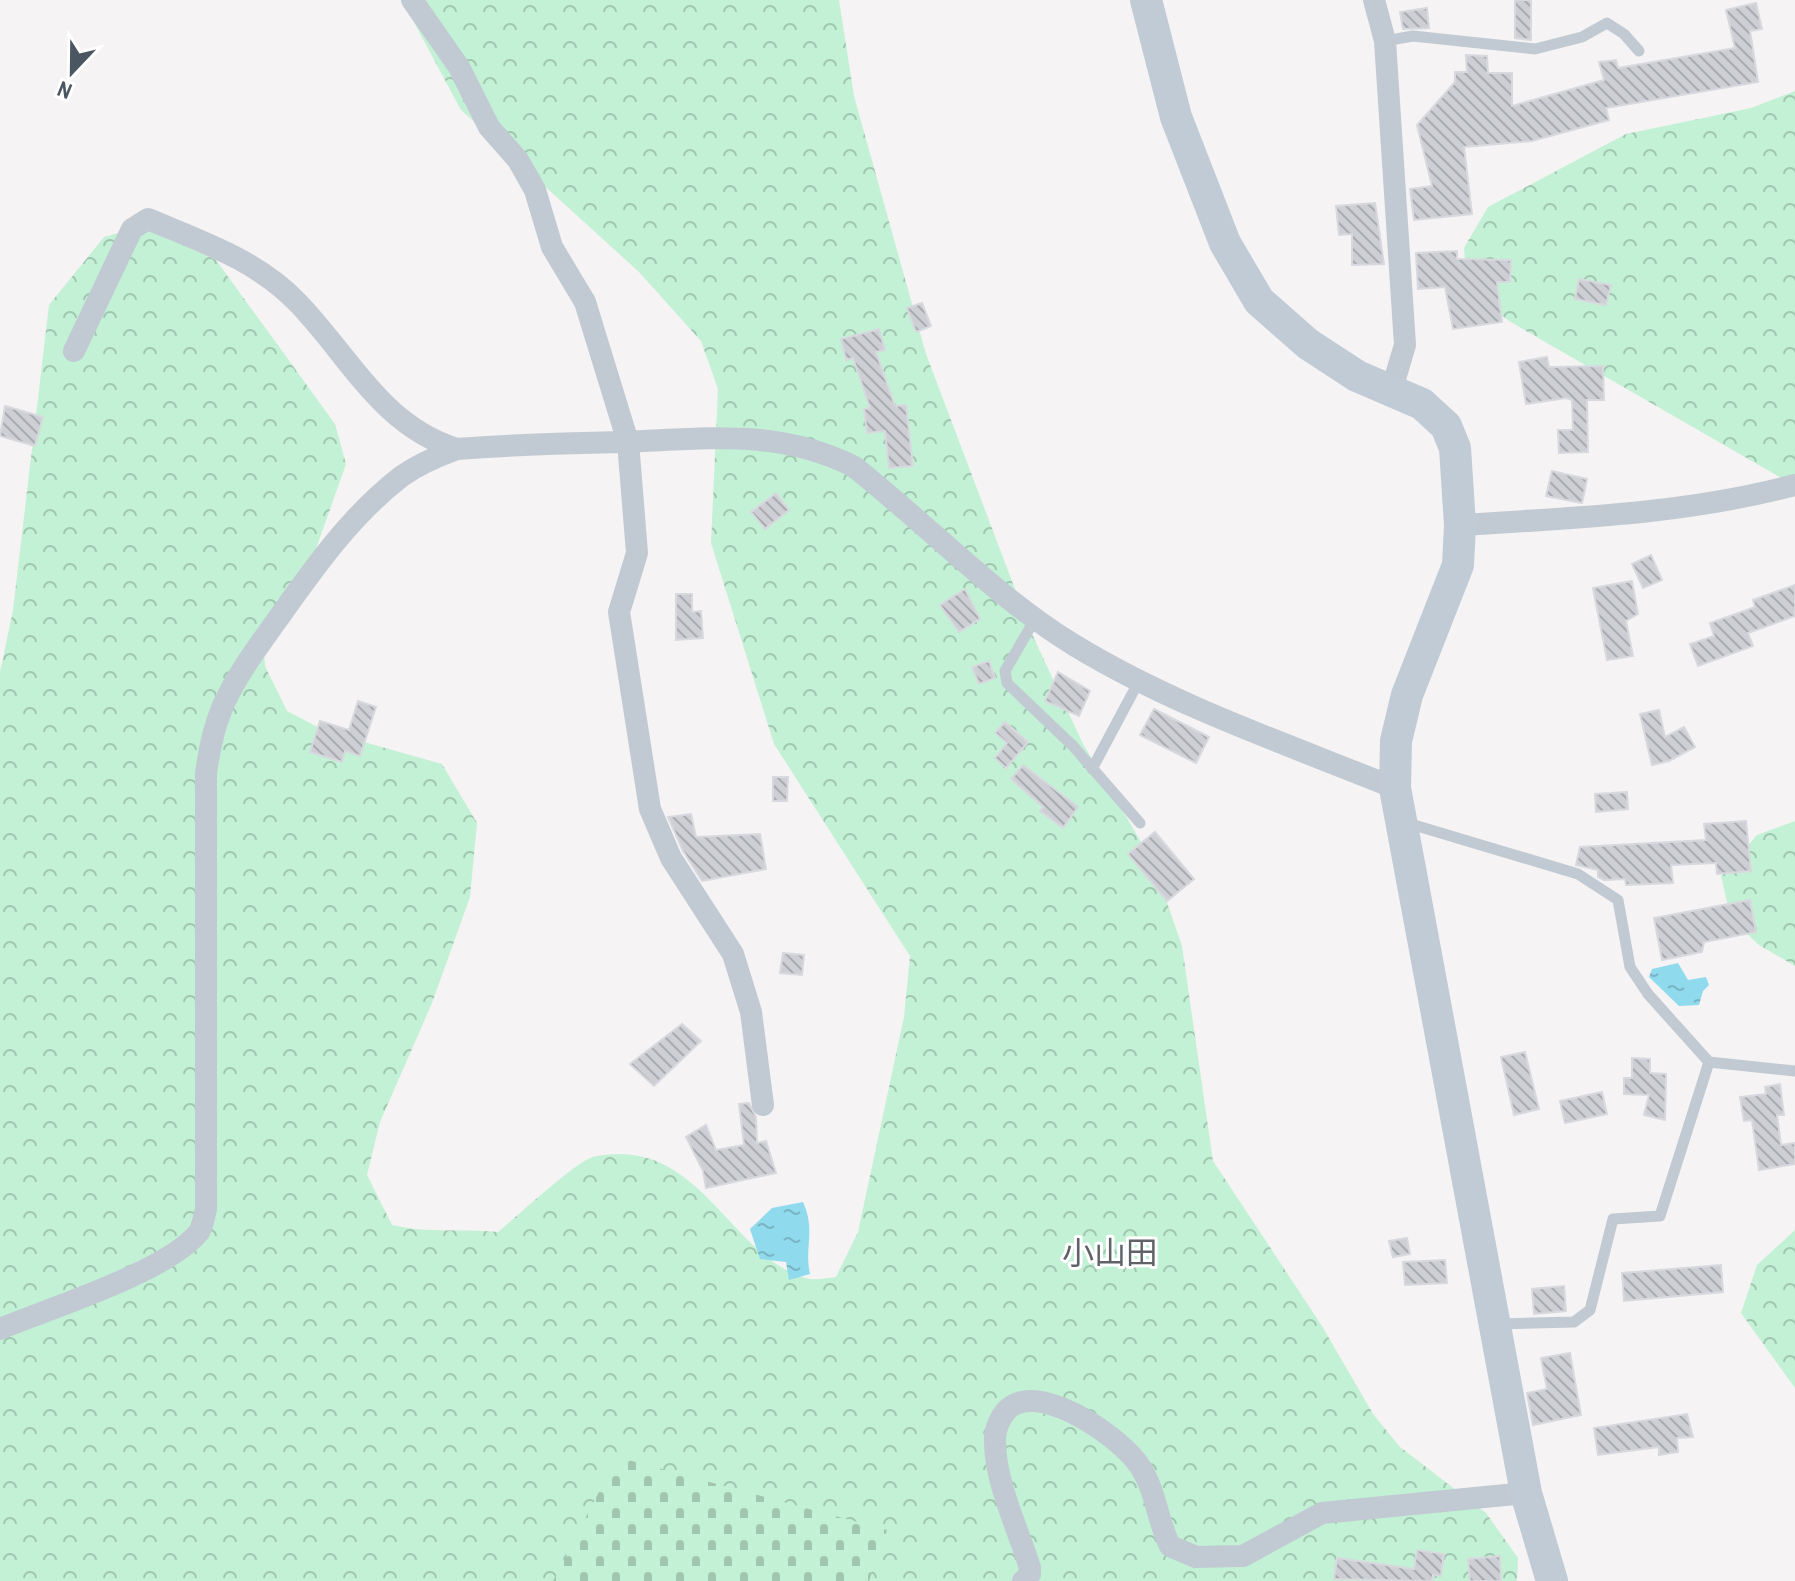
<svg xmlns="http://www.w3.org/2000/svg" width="1795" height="1581" font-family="'Archivo Narrow','Noto Sans JP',sans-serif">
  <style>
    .forest { fill: url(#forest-crowns) }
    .cemetery { fill: url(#cemetery-stones) }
    .water { fill: url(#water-ripples) }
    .building { fill: url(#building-back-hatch); stroke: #d7d9de; stroke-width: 2 }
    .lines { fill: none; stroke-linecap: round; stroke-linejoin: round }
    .lane { stroke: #c1cad2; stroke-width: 11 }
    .street { stroke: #c1cad2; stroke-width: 22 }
    .secondary { stroke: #c1cbd6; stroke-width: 32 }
    .labels { text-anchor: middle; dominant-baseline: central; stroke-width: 6; stroke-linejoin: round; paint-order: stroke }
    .quarter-label { font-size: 32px; fill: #5f6368; stroke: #fff }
  </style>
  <defs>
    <pattern id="forest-crowns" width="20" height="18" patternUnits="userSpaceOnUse" patternTransform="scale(2)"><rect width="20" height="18" fill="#c3f1d5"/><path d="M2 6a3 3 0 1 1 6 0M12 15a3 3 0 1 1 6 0" fill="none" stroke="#a0c6b0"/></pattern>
    <pattern id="cemetery-stones" width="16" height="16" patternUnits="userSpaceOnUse" patternTransform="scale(2)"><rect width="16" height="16" fill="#c3f1d5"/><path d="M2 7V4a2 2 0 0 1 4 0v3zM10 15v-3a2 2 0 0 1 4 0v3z" fill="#a0c6b0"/></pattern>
    <pattern id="water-ripples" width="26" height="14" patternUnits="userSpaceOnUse" patternTransform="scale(2)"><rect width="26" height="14" fill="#90daee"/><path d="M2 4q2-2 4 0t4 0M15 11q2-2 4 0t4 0" fill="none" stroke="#78b4c4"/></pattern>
    <pattern id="building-back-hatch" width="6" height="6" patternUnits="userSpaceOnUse" patternTransform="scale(2)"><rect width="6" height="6" fill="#cdcfd5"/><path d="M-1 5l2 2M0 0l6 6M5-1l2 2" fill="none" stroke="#a8abb0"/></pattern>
  </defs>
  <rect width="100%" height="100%" fill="#f5f3f3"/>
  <g class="forest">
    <path d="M402 0H839L854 96 926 354 1032 634 1083 744 1153 862 1182 946 1213 1161 1322 1326 1373 1414 1400 1447 1486 1513 1518 1558 1517 1581H0V672L13 610 49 305 104 237 144 226 216 260 335 424 346 464 311 563 263 638 265 666 287 711 325 731 442 764 477 823 470 897 432 1003 380 1122 367 1175 392 1225C428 1234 462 1228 498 1232 515 1218 578 1160 593 1157 699 1134 727 1254 805 1278 814 1281 826 1278 836 1277L858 1232 904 1017 910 956 774 744 711 543 718 389 701 341 639 272 461 110Z"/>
    <polygon points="1795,91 1795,486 1509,321 1467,288 1464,248 1488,207 1626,134 1751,108"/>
    <polygon points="1795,821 1795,966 1759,945 1731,919 1721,876 1757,835"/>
    <polygon points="1795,1230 1795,1388 1741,1313 1757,1265"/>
  </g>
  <polygon class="cemetery" points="617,1457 887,1530 869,1581 553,1581"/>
  <g class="water">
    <polygon points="1678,963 1688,980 1706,977 1709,985 1703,991 1699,1005 1679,1006 1649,977 1652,969"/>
    <path d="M803 1202C816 1231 804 1246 810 1274L789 1280 786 1262 760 1259 750 1229 772 1208Z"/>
  </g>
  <g class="building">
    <polygon points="1515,0 1531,0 1531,40 1515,38"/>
    <polygon points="1756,3 1762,29 1750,31 1758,82 1606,108 1609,120 1532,141 1464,147 1472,214 1414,220 1410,189 1432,186 1417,125 1455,82 1455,72 1467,72 1466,55 1487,56 1488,73 1512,73 1512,106 1604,80 1599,62 1616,60 1618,68 1735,48 1726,10"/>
    <polygon points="1427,8 1429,28 1403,29 1400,12"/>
    <polygon points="1375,203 1384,264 1352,265 1352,234 1339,235 1336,206"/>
    <polygon points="1457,251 1457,259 1511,260 1510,282 1497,282 1502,322 1453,329 1445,287 1418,289 1416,253"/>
    <polygon points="1579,279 1611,285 1606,305 1575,299"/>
    <polygon points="922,303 931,326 916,332 907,308"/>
    <polygon points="879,329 885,350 876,352 895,406 906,405 913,466 889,468 885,431 867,433 864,409 870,408 853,358 846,360 841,339"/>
    <polygon points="1547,357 1549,367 1603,366 1604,400 1587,400 1588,452 1559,453 1558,430 1573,430 1572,400 1566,398 1526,404 1519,362"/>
    <polygon points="5,406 43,417 35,446 0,436"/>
    <polygon points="1552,471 1587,479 1582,503 1546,496"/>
    <polygon points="776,493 789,510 765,529 751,512"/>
    <polygon points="1651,555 1662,580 1643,588 1632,564"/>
    <polygon points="1632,581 1638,614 1626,621 1633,656 1607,660 1593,588"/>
    <polygon points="1795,585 1795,616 1748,633 1753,646 1698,666 1690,644 1714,636 1710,623 1755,607 1753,600"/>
    <polygon points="965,589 980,619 959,632 940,605"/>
    <polygon points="676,594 692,594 692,612 701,611 703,638 676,640"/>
    <polygon points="989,661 995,678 979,684 972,667"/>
    <polygon points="1058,672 1090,691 1079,716 1045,701"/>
    <polygon points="358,701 376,707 360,756 345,751 342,762 310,752 320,721 349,730"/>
    <polygon points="1154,709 1209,737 1196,763 1140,735"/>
    <polygon points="1659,710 1665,737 1684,727 1695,747 1669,761 1652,765 1640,714"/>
    <polygon points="1005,722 1028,742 1006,768 995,758 1007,743 995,733"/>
    <polygon points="1023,765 1078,807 1063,828 1040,811 1043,807 1011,779"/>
    <polygon points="773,777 788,777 787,801 773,801"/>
    <polygon points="1627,792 1628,809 1596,812 1595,794"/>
    <polygon points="691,814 696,837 760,834 766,869 702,881 683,851 668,817"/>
    <polygon points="1746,821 1751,871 1717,874 1716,863 1671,865 1673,883 1626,885 1625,879 1604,880 1598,877 1598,870 1576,865 1580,847 1706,840 1704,824"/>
    <polygon points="1155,832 1194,879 1167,901 1128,854"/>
    <polygon points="1750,900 1756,932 1704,942 1702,952 1662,960 1654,918"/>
    <polygon points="783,953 804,955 802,975 780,973"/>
    <polygon points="682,1024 701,1041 654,1086 630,1064"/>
    <polygon points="1525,1052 1539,1109 1514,1115 1501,1057"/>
    <polygon points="1632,1058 1650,1059 1650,1073 1666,1074 1665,1120 1644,1115 1649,1095 1624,1094 1624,1078 1632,1078"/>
    <polygon points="1780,1084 1784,1115 1777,1115 1781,1145 1795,1143 1795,1164 1759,1170 1752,1120 1744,1121 1740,1097 1766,1094 1765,1087"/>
    <polygon points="1602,1092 1607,1114 1565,1123 1560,1101"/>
    <polygon points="749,1103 756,1117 757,1143 766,1141 776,1173 706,1188 703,1171 686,1137 706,1125 716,1150 744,1145 739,1104"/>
    <polygon points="1407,1238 1410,1254 1393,1257 1389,1241"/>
    <polygon points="1445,1260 1447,1283 1405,1285 1403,1262"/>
    <polygon points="1721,1265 1723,1292 1624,1301 1622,1273"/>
    <polygon points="1564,1286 1566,1311 1534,1314 1532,1289"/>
    <polygon points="1570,1353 1581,1415 1533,1425 1527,1393 1547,1389 1541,1358"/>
    <polygon points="1687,1414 1693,1437 1677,1438 1678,1452 1659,1455 1659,1447 1598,1455 1594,1428"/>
    <polygon points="1417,1550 1444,1554 1441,1576 1433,1575 1432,1581 1334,1579 1337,1558 1414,1569"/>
    <polygon points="1500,1556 1501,1581 1470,1581 1468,1559"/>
  </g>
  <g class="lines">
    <g class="lane">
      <polyline points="1385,41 1413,36 1535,49 1582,37 1607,23 1624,34 1639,51"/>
      <polyline points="1035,619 1005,671 1007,683 1073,746 1140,823"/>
      <polyline points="1092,769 1139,681"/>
      <polyline points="1404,822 1578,874 1618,900 1630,967 1648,994 1709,1062 1795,1071"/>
      <polyline points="1497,1324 1574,1322 1590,1310 1613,1219 1660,1216 1709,1062"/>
    </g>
    <g class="street">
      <polyline points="412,0 459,67 489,127 518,160 535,190 552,247 585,302 628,442 637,553 619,612 650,809 671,858 733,954 751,1012 763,1105"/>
      <polyline points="1374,0 1385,41 1405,345 1391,392"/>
      <path d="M74 351 132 229 148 219C200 241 257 260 297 302 349 355 381 426 457 449"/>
      <path d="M1460 525C1574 518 1685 514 1795 485"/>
      <path d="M0 1329C50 1308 167 1272 199 1232 203 1226 204 1216 206 1209V774C209 750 213 730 222 708 235 677 258 647 277 620 314 568 351 515 402 476 419 464 438 456 457 449 512 445 568 443 623 442 706 439 776 428 853 466 927 524 994 596 1074 645 1174 706 1287 744 1395 788"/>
      <path d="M1023 1581 1030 1574V1568C1018 1528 994 1481 995 1438 995 1429 1000 1418 1006 1411 1035 1378 1115 1434 1136 1461 1156 1486 1156 1518 1170 1546L1196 1557 1243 1556 1322 1513 1526 1493"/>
    </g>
    <polyline class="secondary" points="1146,0 1176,117 1225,243 1259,301 1308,344 1357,376 1422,404 1446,426 1455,448 1460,525 1458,565 1407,695 1396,741 1395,788 1526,1493 1552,1581"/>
  </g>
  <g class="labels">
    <g class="quarter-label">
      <text x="1110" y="1252">小山田</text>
    </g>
  </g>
  <g transform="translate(72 72) rotate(202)" stroke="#ffffff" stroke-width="6" paint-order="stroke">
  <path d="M0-6L14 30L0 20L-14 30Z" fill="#4a5661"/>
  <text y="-12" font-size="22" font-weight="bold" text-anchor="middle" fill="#4a5661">N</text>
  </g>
</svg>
